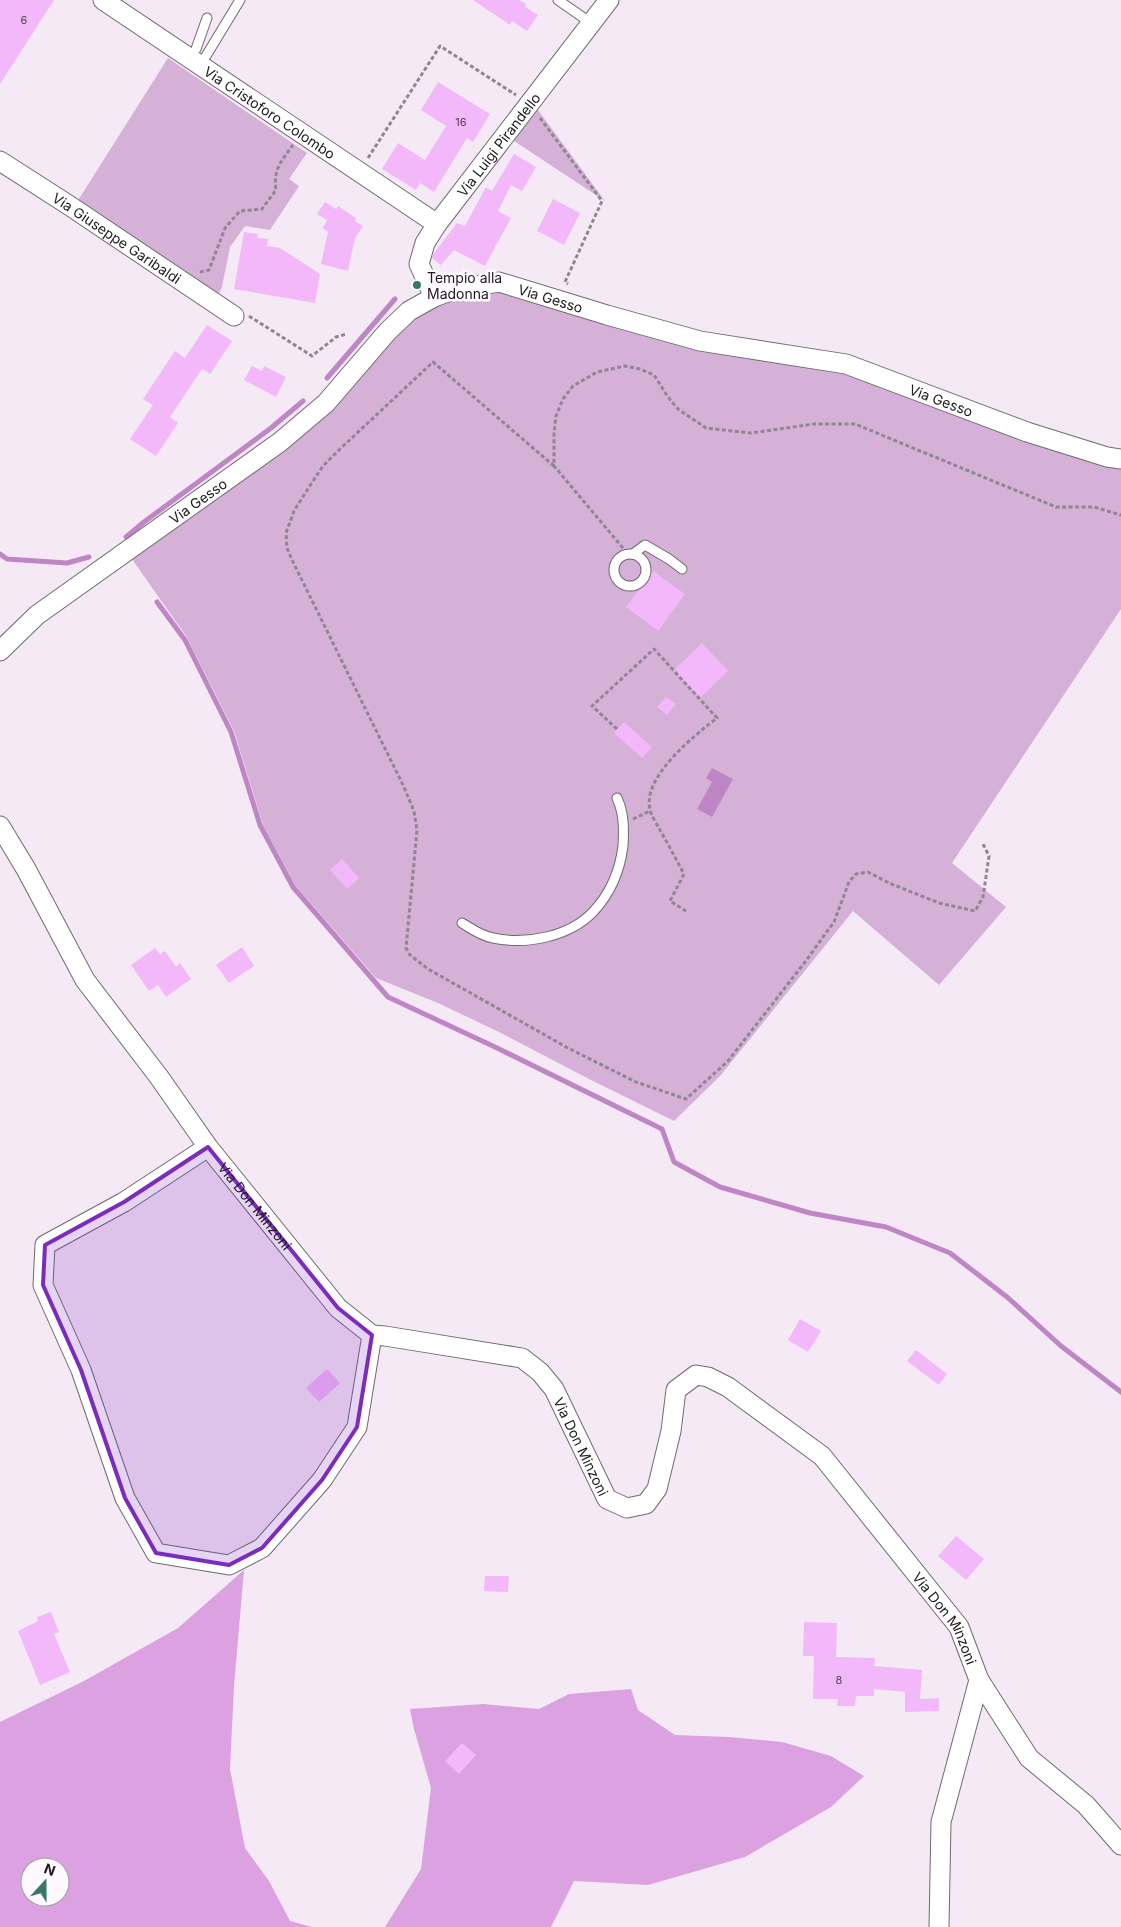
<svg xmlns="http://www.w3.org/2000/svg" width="1121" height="1927" font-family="Inter,sans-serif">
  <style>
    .green { fill: #d5b1d8 }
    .forest { fill: #dba1e1; fill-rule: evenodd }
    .water { fill: #be86c4 }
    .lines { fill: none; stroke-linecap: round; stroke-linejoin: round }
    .stream { stroke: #be86c4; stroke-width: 5 }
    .building { fill: #f3b8f9 }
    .lane-casing { stroke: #726873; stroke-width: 11 }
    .street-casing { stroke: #726873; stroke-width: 21 }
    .path { stroke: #8f8790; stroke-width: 3; stroke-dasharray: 4 2.5; stroke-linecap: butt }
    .lane { stroke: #fff; stroke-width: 9 }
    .street { stroke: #fff; stroke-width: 19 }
    .marked { fill: #7b2cbf; fill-opacity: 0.2; stroke: #7b2cbf; stroke-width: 4; stroke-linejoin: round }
    .poi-dot { fill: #387867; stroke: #fdf9fe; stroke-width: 2 }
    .labels { text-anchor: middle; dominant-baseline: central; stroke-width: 5; stroke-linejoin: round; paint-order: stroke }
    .number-label { font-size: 11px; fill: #524154 }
    .street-label { font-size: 14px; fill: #1d191d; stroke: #fdf9fe }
    .poi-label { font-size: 14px; fill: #1d191d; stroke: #fdf9fe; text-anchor: start }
  </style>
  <rect width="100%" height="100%" fill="#f5e9f6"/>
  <g class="green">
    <polygon points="168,58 307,153 289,179 299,186 270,230 245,226 230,247 222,287 217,297 77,202"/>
    <polygon points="535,106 605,201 511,139"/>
    <polygon points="510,288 666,330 876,370 1121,462 1121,609 952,863 1006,907 939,985 853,911 720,1076 674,1121 589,1079 501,1033 438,1003 376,978 295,885 263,825 234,731 186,636 127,552 288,436 393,315 448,290"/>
  </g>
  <g class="forest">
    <path d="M244 1570 234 1686 230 1769 245 1848 269 1881 290 1921 312 1927H0V1722L84 1681 178 1628ZM30 1867H60V1897H30Z"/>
    <polygon points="631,1689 638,1710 675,1735 729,1737 782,1742 831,1756 864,1776 831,1807 745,1857 648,1885 574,1881 551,1927 385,1927 421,1869 431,1788 414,1729 410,1709 483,1704 539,1709 569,1694"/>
  </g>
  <polygon class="water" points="712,768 733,779 712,817 697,809 712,782 706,778"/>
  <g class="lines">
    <g class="stream">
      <polyline points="327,378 395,299"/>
      <polyline points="126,537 144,522 271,428 303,401"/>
      <polyline points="0,554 7,559 67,563 89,557"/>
      <polyline points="157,602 185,640 231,732 260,825 293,887 388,997 495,1047 662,1129 674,1162 720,1187 810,1213 886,1227 950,1253 1007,1297 1061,1346 1121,1392"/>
    </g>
  </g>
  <g class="building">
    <polygon points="0,0 54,0 0,84"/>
    <polygon points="473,0 519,0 526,4 525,7 538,15 527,31 512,21 510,25"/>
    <polygon points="438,82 490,114 473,142 467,138 434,192 420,183 416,190 382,169 398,143 425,160 446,126 421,110"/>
    <polygon points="514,154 536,167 522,191 511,185 498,211 511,218 485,266 454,250 441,265 432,258 434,253 457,223 465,226 486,187 492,191"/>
    <polygon points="553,199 580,213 564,245 537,231"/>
    <polygon points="325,202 336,209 338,206 356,218 355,221 363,226 355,238 348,271 321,264 328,232 323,228 327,220 317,214"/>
    <polygon points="244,232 258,234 257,238 268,239 267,246 280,248 320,274 315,303 234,289"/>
    <polygon points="207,325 232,341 210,374 202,369 170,417 178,423 156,456 130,439 153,405 143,399 175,351 185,358"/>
    <polygon points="252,366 262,371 264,366 286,377 276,397 244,380"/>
    <polygon points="653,571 685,594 658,631 626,607"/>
    <polygon points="702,643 728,671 700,698 674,670"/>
    <polygon points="666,697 676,704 667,715 657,707"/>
    <polygon points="624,722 652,747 642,758 614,733"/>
    <polygon points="342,859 359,878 347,889 330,870"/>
    <polygon points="242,947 254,966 229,983 216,965"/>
    <polygon points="155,948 160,954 165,951 176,967 180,963 191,979 166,997 158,985 149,991 131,965"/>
    <polygon points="800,1319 821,1331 808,1352 788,1340"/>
    <polygon points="916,1350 947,1374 939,1385 907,1361"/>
    <polygon points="327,1369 340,1383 319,1402 306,1388"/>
    <polygon points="956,1536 984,1559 966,1580 938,1556"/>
    <polygon points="485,1576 509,1576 508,1592 484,1591"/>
    <polygon points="51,1612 59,1632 54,1634 70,1672 40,1685 18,1631 38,1621 37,1617"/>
    <polygon points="804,1622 837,1623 836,1657 875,1658 874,1666 922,1670 920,1699 939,1698 939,1711 905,1712 905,1692 874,1689 874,1696 856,1696 855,1706 837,1706 838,1699 813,1699 814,1656 803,1656"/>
    <polygon points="462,1743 476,1755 459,1774 445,1761"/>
  </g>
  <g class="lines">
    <defs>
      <g id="lane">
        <polyline points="558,0 591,23"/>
        <polyline points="196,49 207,18"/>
        <polyline points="206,56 240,0"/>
        <circle cx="630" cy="570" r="16"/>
        <polyline points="633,554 645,545 669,559 682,569"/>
        <path d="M462 923C472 929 481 936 493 938 526 945 569 937 593 912 610 894 620 870 623 846 624 829 624 813 617 798"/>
      </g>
      <g id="street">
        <path id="s1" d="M103 0 437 224"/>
        <path id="s2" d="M0 161 67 204 234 316"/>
        <path id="s3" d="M434 297 419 264 425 243 437 224 609 0"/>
        <path id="s4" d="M0 651 37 615 280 442 326 403 388 331 409 311 434 297 456 289 499 282 607 315 700 341 846 364 1027 432 1107 457 1121 459"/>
        <path id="s5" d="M0 826 26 869 85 980 159 1077 208 1147 338 1308 372 1335 385 1336 522 1358 540 1372 554 1389 607 1499 627 1508 646 1504 657 1489 671 1431 676 1390 696 1375 708 1377 728 1387 822 1456 959 1627 979 1680 941 1822 939 1927"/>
        <polyline points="208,1147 124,1202 45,1245 43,1285 81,1370 125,1498 156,1553 229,1565 262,1548 322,1480 357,1427 372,1335"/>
        <polyline points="979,1680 1029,1758 1086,1805 1121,1845"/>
      </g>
    </defs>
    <use href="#lane" class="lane-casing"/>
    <use href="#street" class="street-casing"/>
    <g class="path">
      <polyline points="540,118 602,201 565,282 568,284"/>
      <polyline points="368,158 440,46 516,95"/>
      <path d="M200 272 209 270 225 228 240 211 262 209 276 190C273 170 281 161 293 145"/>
      <polyline points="249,316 312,356 336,337 347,334"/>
      <polyline points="554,466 433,362 340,449 323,466 311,484 294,511 286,533 287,548 293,562 403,785 414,811 417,830 406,948 410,955 428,969 568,1048 636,1082 686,1099 728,1061 805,962 834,922 849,882 856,874 868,872 889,883 939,903 975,911 983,897 989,856 982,842"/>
      <polyline points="623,548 554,466 554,433 556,416 563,399 573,386 597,372 625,366 640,369 654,375 668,397 678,409 706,428 751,433 814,424 855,424 1056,507 1094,507 1121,515"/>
      <path d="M617 729 592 706 654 649 717 718C695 735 642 777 650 809 651 816 657 824 660 830 668 844 676 859 684 874L670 901 686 911"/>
      <polyline points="633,819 650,811"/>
    </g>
    <use href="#lane" class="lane"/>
    <use href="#street" class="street"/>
  </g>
  <path class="marked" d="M208 1147 338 1308 372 1335 357 1427 322 1480 262 1548 229 1565 156 1553 125 1498 81 1370 43 1285 45 1245 124 1202Z"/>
  <circle class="poi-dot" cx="417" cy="285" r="5"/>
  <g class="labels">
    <g class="number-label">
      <text x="24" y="20">6</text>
      <text x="461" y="122">16</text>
      <text x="839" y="1680">8</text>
    </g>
    <g class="street-label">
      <text stroke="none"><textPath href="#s1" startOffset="201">Via Cristoforo Colombo</textPath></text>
      <text stroke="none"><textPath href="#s3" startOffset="181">Via Luigi Pirandello</textPath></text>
      <text stroke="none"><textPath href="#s2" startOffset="140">Via Giuseppe Garibaldi</textPath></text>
      <text stroke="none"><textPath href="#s4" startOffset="684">Via Gesso</textPath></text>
      <text stroke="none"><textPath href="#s4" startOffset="1089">Via Gesso</textPath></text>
      <text stroke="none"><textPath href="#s4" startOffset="249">Via Gesso</textPath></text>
      <text stroke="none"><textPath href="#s5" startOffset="459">Via Don Minzoni</textPath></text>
      <text stroke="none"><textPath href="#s5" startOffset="894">Via Don Minzoni</textPath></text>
      <text stroke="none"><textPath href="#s5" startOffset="1494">Via Don Minzoni</textPath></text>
    </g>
    <g class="poi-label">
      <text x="427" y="277">Tempio alla<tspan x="427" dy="16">Madonna</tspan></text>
    </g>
  </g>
  <g transform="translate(45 1882) rotate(21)"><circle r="24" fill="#fdf9fe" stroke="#a39fa4"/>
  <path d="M0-4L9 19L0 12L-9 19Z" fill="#387867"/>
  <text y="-8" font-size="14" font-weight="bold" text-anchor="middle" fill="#1d191d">N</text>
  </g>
</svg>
